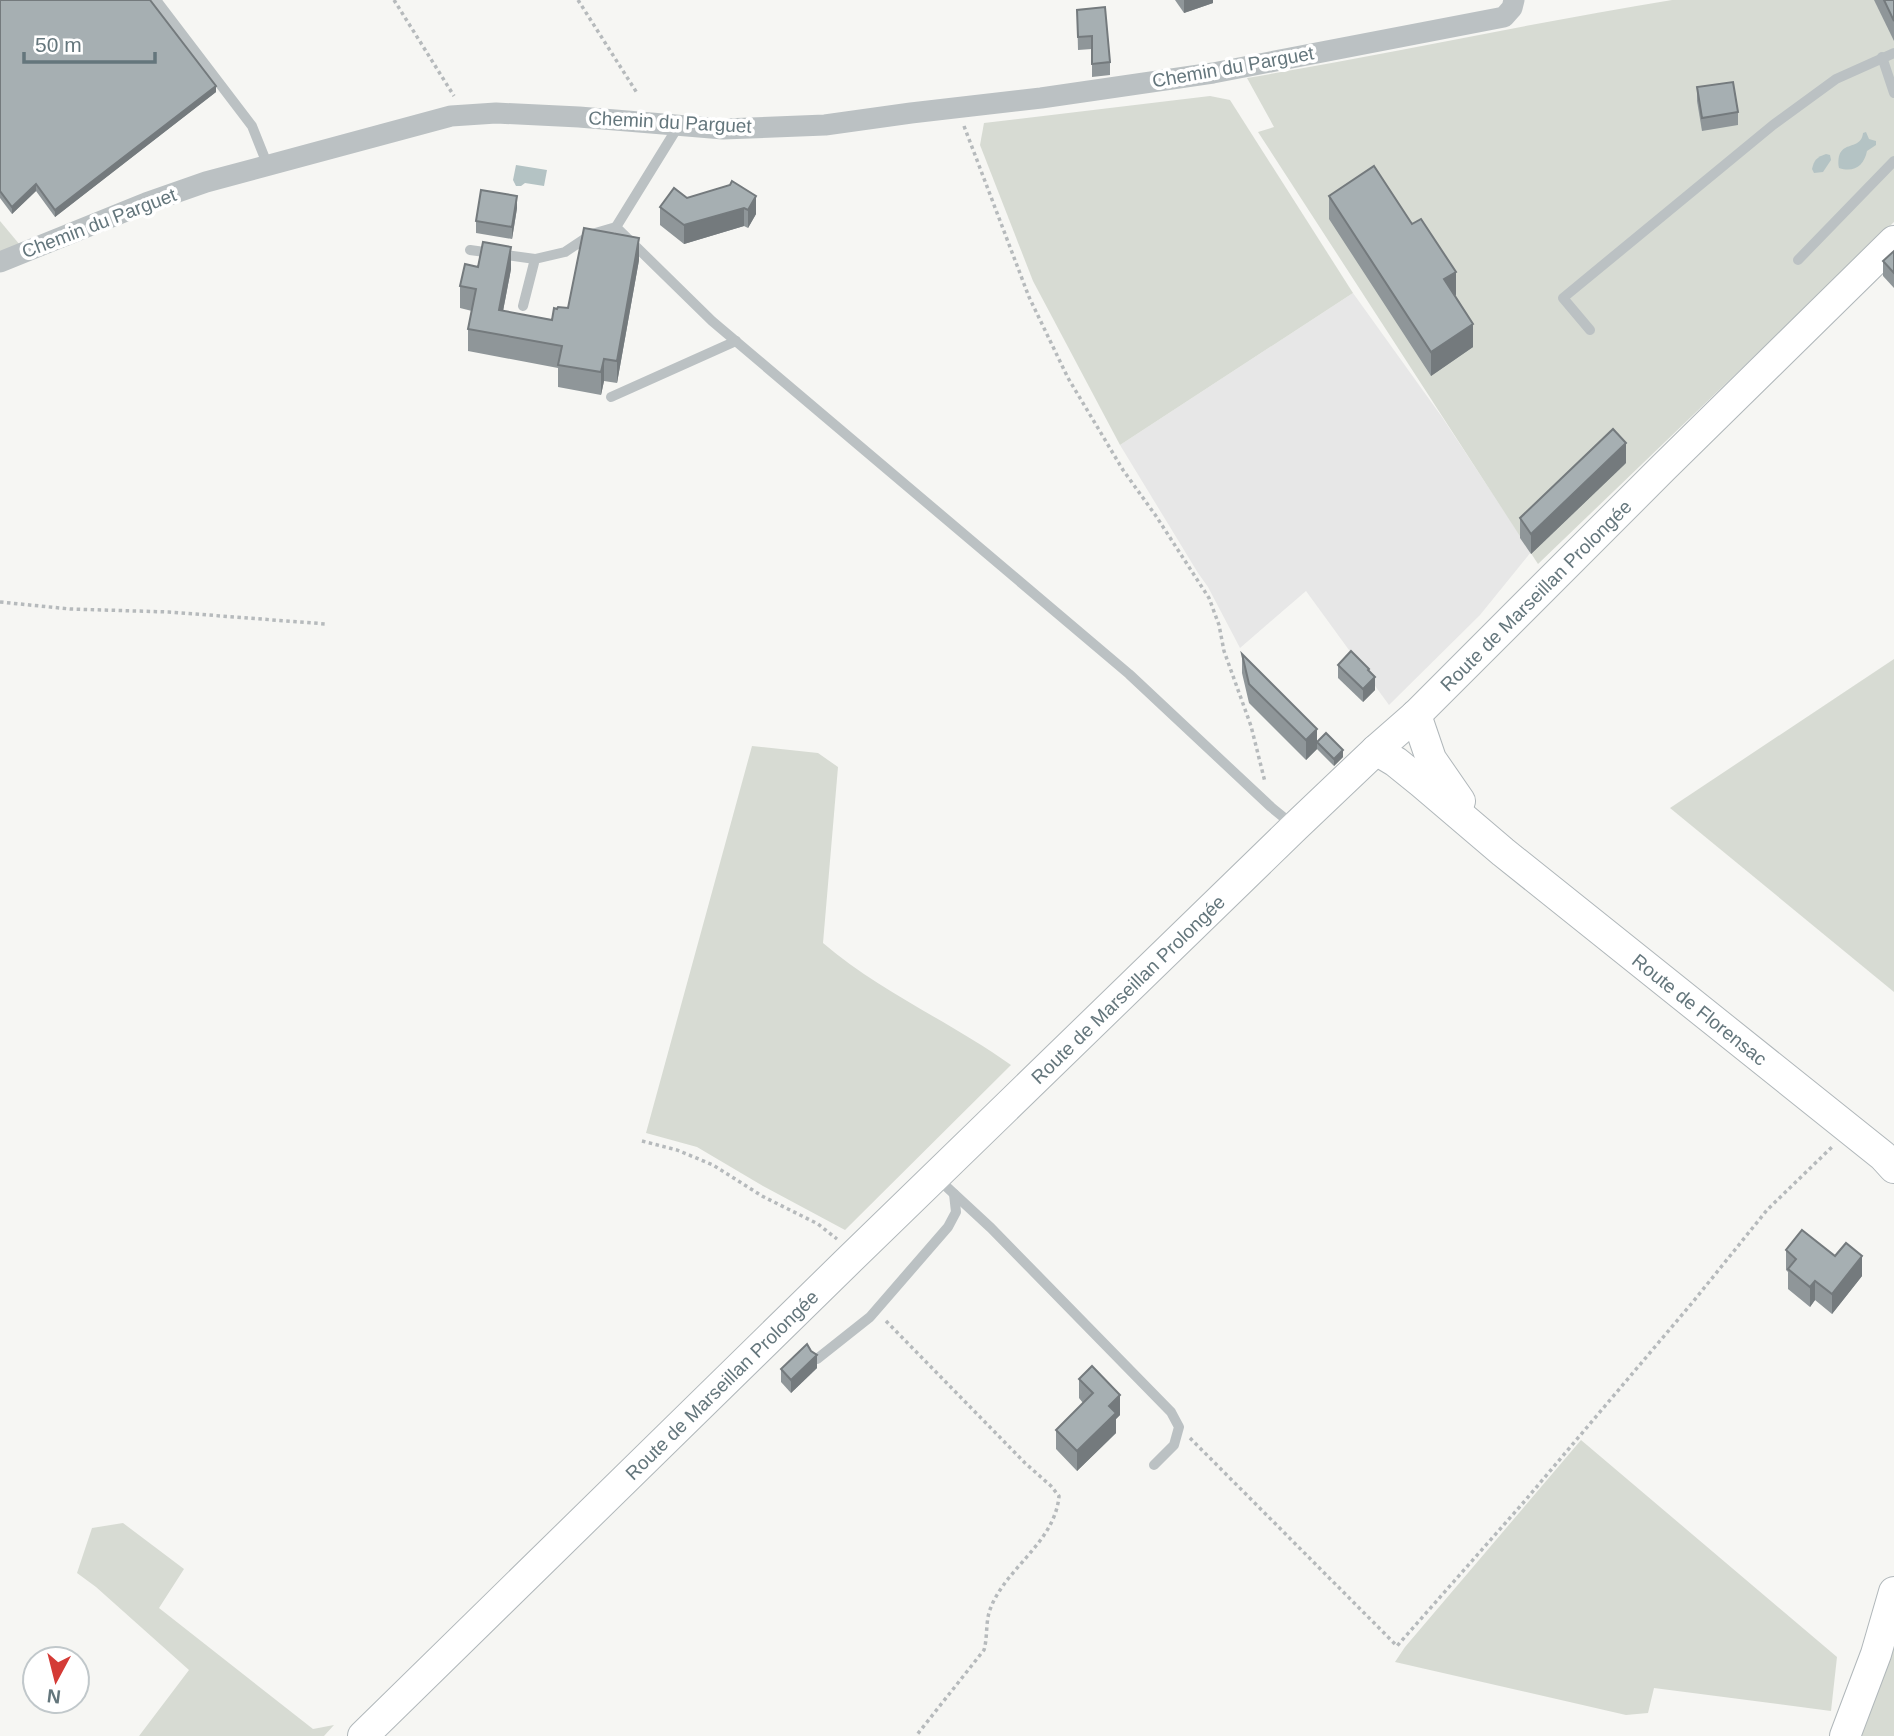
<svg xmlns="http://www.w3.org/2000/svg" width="1894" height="1736" font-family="Helvetica,sans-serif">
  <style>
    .built { fill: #e7e7e7 }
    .green { fill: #d7dbd3 }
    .water { fill: #b4c3c4 }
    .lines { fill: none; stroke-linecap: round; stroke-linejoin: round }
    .secondary-casing { stroke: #b0b7ba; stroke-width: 32 }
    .path { stroke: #b6babc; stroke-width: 3.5; stroke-dasharray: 3.5 3.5; stroke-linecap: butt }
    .lane { stroke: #bbc1c3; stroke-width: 10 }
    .street { stroke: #bbc1c3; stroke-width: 21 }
    .secondary { stroke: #fff; stroke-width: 30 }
    .wall { fill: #8f9699 }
    .shaded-wall { fill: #747a7d }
    .building { fill: #a6afb2; stroke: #747a7d; stroke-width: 2 }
    .labels { text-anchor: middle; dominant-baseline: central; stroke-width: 7; stroke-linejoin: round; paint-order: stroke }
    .street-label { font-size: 19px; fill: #64767c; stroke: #fff }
  </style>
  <rect width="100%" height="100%" fill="#f6f6f3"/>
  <polygon class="built" points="1353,293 1442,417 1531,552 1480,615 1389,705 1306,591 1240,648 1208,587 1198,573 1120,445"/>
  <g class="green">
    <path d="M1672 0H1894V222L1538 564 1258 132 1274 127 1247 78C1390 54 1530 23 1672 0Z"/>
    <polygon points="1210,96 1230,100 1353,293 1120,445 1033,281 980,145 984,123"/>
    <polygon points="0,221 20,245 0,252"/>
    <polygon points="1894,659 1894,992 1670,808"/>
    <path d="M752 746 818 753 838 767 823 943C880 992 951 1022 1011 1065L845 1230 763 1186 697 1147 646 1133Z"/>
    <polygon points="1581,1440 1837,1657 1831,1711 1654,1688 1648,1713 1626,1715 1395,1662 1405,1647"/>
    <polygon points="123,1523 184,1569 159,1608 313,1729 334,1725 324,1736 139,1736 189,1670 96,1587 77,1573 92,1528"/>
    <polygon points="1894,1640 1894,1736 1860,1736"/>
  </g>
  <g class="water">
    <path d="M1866 132 1869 139 1876 141V145L1867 151C1864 166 1854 173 1839 168 1835 137 1861 153 1863 133Z"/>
    <path d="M1826 154 1830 155 1831 160 1823 172 1814 173 1812 169C1814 160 1817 157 1826 154Z"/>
    <polygon points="516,165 547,170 544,186 525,183 521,186 516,186 513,180"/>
  </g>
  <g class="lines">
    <defs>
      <g id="secondary">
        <polyline points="1416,715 1431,759 1460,801"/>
        <path id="s1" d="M1376 750 1396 762 1422 783 1503 852 1883 1156 1894 1168"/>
        <path id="s2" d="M363 1736 846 1263 1295 827 1376 750 1416 715 1663 468 1894 241"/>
        <polyline points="1845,1736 1876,1654 1894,1592"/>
      </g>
    </defs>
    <use href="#secondary" class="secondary-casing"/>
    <g class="path">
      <polyline points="394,0 454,96"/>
      <polyline points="578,0 637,93"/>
      <polyline points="964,126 1029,297 1068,378 1123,470 1156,516 1209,598 1219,625 1224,651 1251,726 1265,782"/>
      <polyline points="0,602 70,609 169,612 326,624"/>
      <polyline points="642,1141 677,1150 713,1165 762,1196 818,1224 837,1239"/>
      <path d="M886 1321 1025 1463 1051 1486 1059 1496C1055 1542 1007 1567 991 1607 985 1621 988 1636 984 1650L916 1736"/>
      <polyline points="1190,1438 1397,1646 1523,1503 1692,1303 1767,1210 1834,1145"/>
    </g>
    <g class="lane">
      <polyline points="156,0 252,126 268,166"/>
      <polyline points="1882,57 1894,93"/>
      <polyline points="679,125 616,227 712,321 1129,674 1271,807 1293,825"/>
      <polyline points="470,250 535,259"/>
      <polyline points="1798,260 1894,161"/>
      <polyline points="523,306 535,259 565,252 592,234 616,227"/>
      <polyline points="1590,330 1563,298 1773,125 1836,79 1894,53"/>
      <polyline points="611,397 736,341"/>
      <polyline points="937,1178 991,1228 1171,1412 1179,1427 1174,1445 1154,1465"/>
      <polyline points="817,1359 870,1317 948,1227 956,1212 954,1194"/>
    </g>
    <polyline class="street" points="0,262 146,203 206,182 451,116 496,113 579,117 723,129 825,125 911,113 1041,98 1213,73 1504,17 1512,8 1514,0"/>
    <use href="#secondary" class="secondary"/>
  </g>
  <g class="wall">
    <polygon points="0,0 216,92 55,217 36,191 12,214 0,198"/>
    <polygon points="1175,0 1213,0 1213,3 1184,13"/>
    <polygon points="1874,0 1894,0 1894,41"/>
    <polygon points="1077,10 1110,62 1110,75 1092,77 1092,49 1078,50"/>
    <polygon points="1697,87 1738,112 1738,125 1702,131 1697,101"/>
    <polygon points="730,185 756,214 748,228 744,226 684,244 660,225 660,207"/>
    <polygon points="1329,196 1456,295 1455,296 1473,347 1431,376 1329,219"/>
    <polygon points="517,208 512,239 476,233 476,221"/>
    <polygon points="1894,251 1894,288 1883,276 1883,261"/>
    <polygon points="639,260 617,383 604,381 601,395 558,387 558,368 468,351 468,329 472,311 460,308 460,286 478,267 511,269 503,311 552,320 557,309 568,308"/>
    <polygon points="1626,463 1531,554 1520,538 1520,518"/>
    <polygon points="1242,654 1317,742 1343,757 1334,766 1317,749 1306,760 1249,703 1242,673"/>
    <polygon points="1338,665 1369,671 1375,690 1363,702 1338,678"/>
    <polygon points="1786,1250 1835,1256 1862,1276 1832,1314 1815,1300 1810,1307 1788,1289 1788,1272 1786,1270"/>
    <polygon points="817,1368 791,1393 781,1382 781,1369"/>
    <polygon points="1079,1379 1120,1415 1116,1419 1116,1433 1077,1471 1056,1449 1056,1430 1083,1403 1079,1398"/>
  </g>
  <g class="shaded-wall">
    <polygon points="1184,0 1213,0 1213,3 1184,13"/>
    <polygon points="216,86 216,92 55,217 55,210"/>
    <polygon points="36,184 36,191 12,214 12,207"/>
    <polygon points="517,196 517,208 512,239 512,227"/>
    <polygon points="756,196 756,214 748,228 748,210"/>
    <polygon points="744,208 744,226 684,244 684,225"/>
    <polygon points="639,238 639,260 617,383 617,361"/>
    <polygon points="511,247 511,269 499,332 499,310"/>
    <polygon points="1456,272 1456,295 1444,302 1444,279"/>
    <polygon points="1473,324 1473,347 1431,376 1431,352"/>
    <polygon points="604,359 604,381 601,395 601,372"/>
    <polygon points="1626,443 1626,463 1531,554 1531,534"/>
    <polygon points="1375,677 1375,690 1363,702 1363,689"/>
    <polygon points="1317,729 1317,749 1306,760 1306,740"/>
    <polygon points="1343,750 1343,757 1334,766 1334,759"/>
    <polygon points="1862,1256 1862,1276 1832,1314 1832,1294"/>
    <polygon points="1815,1281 1815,1300 1810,1307 1810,1287"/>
    <polygon points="817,1355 817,1368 791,1393 791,1380"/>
    <polygon points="1120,1395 1120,1415 1116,1419 1116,1433 1077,1471 1077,1451 1109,1406"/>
  </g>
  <g class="building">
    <polygon points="0,0 150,0 216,86 55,210 36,184 12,207 0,191"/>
    <polygon points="1884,0 1894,0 1894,21"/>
    <polygon points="1105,7 1110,62 1092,64 1092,36 1078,37 1077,10"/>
    <polygon points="1733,82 1738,112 1702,118 1697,87"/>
    <polygon points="1374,166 1412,224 1421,219 1456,272 1444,279 1473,324 1431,352 1329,196"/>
    <polygon points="732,181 756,196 748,210 744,208 684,225 660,207 674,188 687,198 730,185"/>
    <polygon points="481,190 517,196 512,227 476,221"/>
    <polygon points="584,228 639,238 617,361 604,359 601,372 558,365 562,346 468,329 476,289 460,286 465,264 478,267 483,242 511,247 499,310 552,320 554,308 557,309 558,307 568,308"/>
    <polygon points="1894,251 1894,273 1883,261"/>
    <polygon points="1613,429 1626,443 1531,534 1520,518"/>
    <polygon points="1351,651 1369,669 1368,670 1375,677 1363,689 1338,665"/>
    <polygon points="1242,654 1317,729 1306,740 1249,684"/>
    <polygon points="1326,733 1343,750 1334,759 1317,742"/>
    <polygon points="1802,1230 1835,1256 1846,1243 1862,1256 1832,1294 1815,1281 1810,1287 1788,1269 1796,1259 1786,1250"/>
    <polygon points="807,1344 811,1351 817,1355 791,1380 781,1369"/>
    <polygon points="1092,1366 1120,1395 1109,1406 1116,1413 1077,1451 1056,1430 1093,1393 1079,1379"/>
  </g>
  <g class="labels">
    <g class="street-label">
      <text transform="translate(1233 67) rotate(-10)">Chemin du Parguet</text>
      <text transform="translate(670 122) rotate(3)">Chemin du Parguet</text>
      <text transform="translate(99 223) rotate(-21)">Chemin du Parguet</text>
      <text stroke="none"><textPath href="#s2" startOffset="1636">Route de Marseillan Prolongée</textPath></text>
      <text stroke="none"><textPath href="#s2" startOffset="1069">Route de Marseillan Prolongée</textPath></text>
      <text stroke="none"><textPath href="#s1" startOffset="415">Route de Florensac</textPath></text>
      <text stroke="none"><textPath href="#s2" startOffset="502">Route de Marseillan Prolongée</textPath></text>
    </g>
  </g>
  <g transform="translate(56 1680) rotate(187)"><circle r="33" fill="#ffffff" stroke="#c1c8cb" stroke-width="2"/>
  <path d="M0-5L12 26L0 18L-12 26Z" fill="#d43b36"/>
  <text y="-10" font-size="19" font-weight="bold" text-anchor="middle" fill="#64767c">N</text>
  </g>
  <path d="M24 52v10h131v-10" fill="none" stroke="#64767c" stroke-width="3.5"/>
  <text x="35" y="52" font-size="21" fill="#64767c" stroke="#ffffff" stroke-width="5" paint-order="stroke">50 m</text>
</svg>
